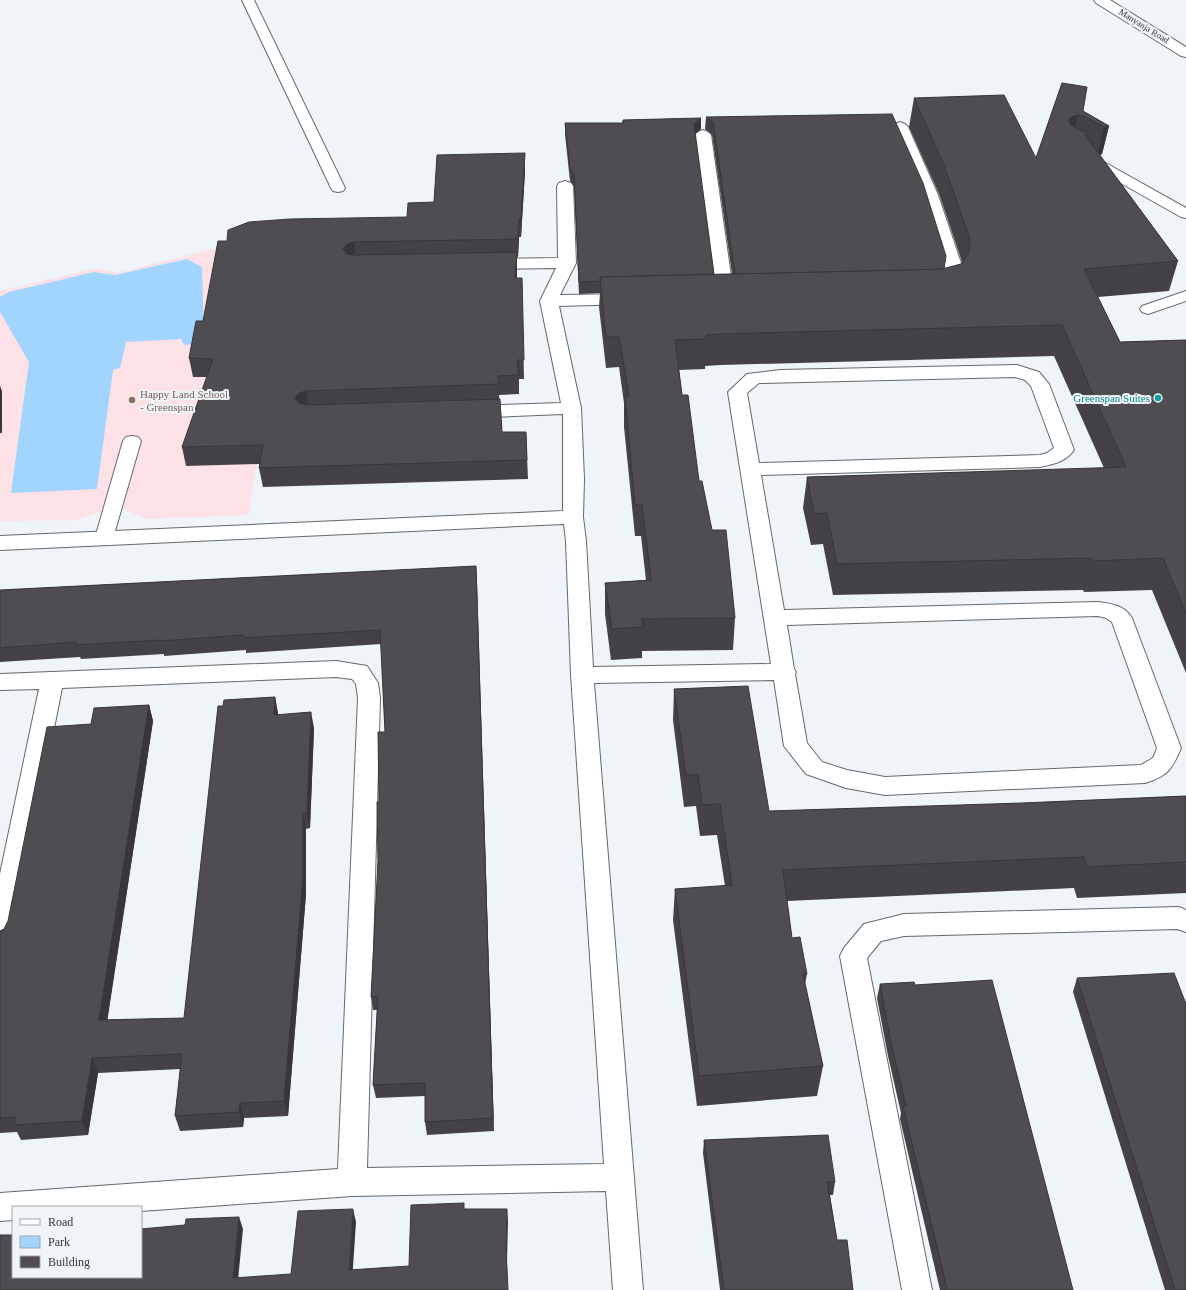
<svg xmlns="http://www.w3.org/2000/svg" width="1186" height="1290" font-family="Georgia,serif">
  <style>
    .education { fill: #fce1e7 }
    .green { fill: #a2d5fe }
    .lines { fill: none; stroke-linecap: round; stroke-linejoin: round }
    .lane-casing { stroke: #64686c; stroke-width: 2 }
    .street-casing { stroke: #64686c; stroke-width: 2 }
    .secondary-casing { stroke: #64686c; stroke-width: 2 }
    .lane { fill: #fff; fill-rule: evenodd }
    .street { fill: #fff; fill-rule: evenodd }
    .secondary { fill: #fff; fill-rule: evenodd }
    .wall { fill: #454247 }
    .shaded-wall { fill: #383639 }
    .building { fill: #504d52; stroke: #383639 }
    .culture-dot { fill: #0f9aa8; stroke: #eff4f8; stroke-width: 1.5 }
    .education-dot { fill: #8d6e63; stroke: #eff4f8; stroke-width: 1.5 }
    .labels { text-anchor: middle; dominant-baseline: central; stroke-width: 4; stroke-linejoin: round; paint-order: stroke }
    .far-street-label { font-size: 9px; fill: #323436; stroke: #eff4f8 }
    .education-label { font-size: 11px; fill: #785e54; stroke: #eff4f8; text-anchor: start }
    .culture-label { font-size: 11px; fill: #0d838f; stroke: #eff4f8; text-anchor: end }
  </style>
  <rect width="100%" height="100%" fill="#eff4f8"/>
  <polygon class="education" points="289,230 249,515 146,519 127,510 99,512 75,520 0,521 0,291 97,268 117,273"/>
  <polygon class="green" points="187,259 202,267 204,343 184,345 181,339 126,342 120,368 113,370 97,489 11,493 29,362 0,312 0,297 9,292 94,272 115,275"/>
  <g class="lines">
    <defs>
      <g id="lane">
        <polygon points="242,0 254,0 345,188 343,191 338,192 333,191 331,188"/>
        <polygon points="1090,156 1095,157 1186,208 1186,218 1181,217 1085,163 1083,160 1085,157"/>
        <polygon points="1186,291 1186,301 1148,314 1142,312 1140,309 1142,306"/>
        <polygon points="132,436 138,437 141,441 113,538 111,542 104,544 97,542 95,538 123,441 126,437"/>
      </g>
      <g id="street">
        <polygon points="900,122 905,124 908,127 938,195 963,269 962,282 955,293 944,295 938,294 935,290 944,282 945,269 922,195 892,127 895,124"/>
        <polygon points="703,130 708,132 711,135 734,297 731,301 725,302 719,301 716,297 695,135 698,132"/>
        <path d="M565 181 571 183 573 186 576 263 560 295 630 294 636 295 639 299 636 303 630 304 559 306 581 408 584 479 583 517 586 541 593 667 771 664 728 392 747 374 780 370 1017 365 1039 372 1049 384 1074 450C1066 462 1053 464 1040 467L761 475 784 610 1098 602C1112 604 1124 605 1132 618L1181 748C1172 769 1168 776 1145 783L885 795 846 788 806 774 784 746 774 680 594 683 643 1290H613L606 1191 352 1196 141 1211V1207H13V1220L0 1221V1193L338 1169 358 698 356 684 352 679 336 677 62 688 13 936 9 944 0 947V874L39 689 0 690V674L336 661 367 666 378 683 380 698 367 1168 604 1164 571 675 566 541 564 524 0 550V536L563 511V414L470 418 463 416 461 412 463 408 470 406 561 403 540 301 556 268 487 269 481 268 478 264 481 260 487 259 558 258 557 186 559 183ZM1015 377 1025 380 1031 386 1054 448 1047 453 1040 455 759 463 747 393 759 383ZM1098 616 1106 618 1112 622 1157 748 1153 758 1141 765 885 777 847 770 822 762 807 743 795 674 796 672 794 669 787 625Z"/>
        <polygon points="1179,907 1186,910 1186,932 1177,929 904,936 881,941 867,958 932,1290 902,1290 840,956 844,948 864,924 904,914"/>
      </g>
      <polygon id="secondary" points="1094,0 1110,0 1186,47 1186,57 1181,56 1096,3"/>
    </defs>
    <use href="#lane" class="lane-casing"/>
    <use href="#street" class="street-casing"/>
    <use href="#secondary" class="secondary-casing"/>
    <use href="#lane" class="lane"/>
    <use href="#street" class="street"/>
    <use href="#secondary" class="secondary"/>
  </g>
  <g class="wall">
    <polygon points="1062,83 1083,111 1109,126 1102,154 1100,155 1178,261 1169,291 1098,297 1120,342 1186,340 1186,673 1152,590 1084,592 1083,590 833,595 823,544 811,545 803,508 807,477 1104,468 1054,356 721,365 705,366 705,369 679,370 682,395 699,481 712,530 735,618 733,650 642,651 642,658 611,660 605,614 605,583 646,580 641,536 635,536 624,427 624,403 619,367 606,368 599,307 600,293 579,294 574,186 570,181 565,134 565,123 622,123 623,120 701,118 701,129 695,134 714,274 732,274 712,135 705,129 706,117 944,269 961,264 962,262 939,194 909,127 914,98 1036,158"/>
    <polygon points="525,171 521,237 519,237 518,257 517,257 517,278 522,278 524,379 519,379 519,394 499,395 502,432 526,432 528,479 263,487 259,468 260,464 186,466 182,447 207,377 193,377 189,358 203,321 227,241 407,217 434,202"/>
    <polygon points="0,386 2,392 2,433 0,433"/>
    <polygon points="476,566 494,1131 427,1135 425,1122 425,1096 376,1098 373,1085 377,1010 373,1010 371,997 378,861 379,802 385,732 381,644 246,653 246,650 164,656 164,654 81,659 80,657 0,662 0,590"/>
    <polygon points="674,689 769,811 1022,803 1186,796 1186,893 1077,898 1074,888 787,901 792,938 807,974 805,984 823,1066 817,1096 697,1106 673,920 675,889 725,886 717,835 700,836 696,806 684,807 673,720"/>
    <polygon points="275,697 278,715 314,728 310,828 306,829 306,894 288,1116 244,1118 243,1127 180,1131 175,1116 180,1069 98,1073 88,1135 21,1140 17,1132 0,1133 0,931 4,929 8,921 91,724 149,705 153,721 107,1020 184,1018 223,706"/>
    <polygon points="1077,978 1186,1290 1165,1290 1073,992"/>
    <polygon points="880,984 915,985 1073,1290 940,1290 900,1119 901,1113 888,1056 877,998"/>
    <polygon points="704,1140 835,1182 833,1195 830,1195 837,1240 853,1290 720,1290 703,1153"/>
  </g>
  <g class="shaded-wall">
    <polygon points="1078,115 1071,144 1069,121 1071,117"/>
    <polygon points="701,118 701,129 694,135 694,124"/>
    <polygon points="1109,126 1102,154 1097,156 1104,127"/>
    <polygon points="525,153 525,171 521,237 521,219"/>
    <polygon points="519,219 519,237 518,257 518,239"/>
    <polygon points="354,242 356,260 349,262 343,249 347,244"/>
    <polygon points="517,252 517,270 516,297 515,278"/>
    <polygon points="0,386 2,392 2,433 0,428"/>
    <polygon points="306,391 309,410 302,412 295,398 299,393"/>
    <polygon points="476,566 477,581 494,1131 493,1118"/>
    <polygon points="275,697 278,713 277,731 274,715"/>
    <polygon points="149,705 153,721 105,1036 99,1020"/>
    <polygon points="311,712 314,728 310,828 307,813"/>
    <polygon points="303,813 306,829 306,894 288,1116 284,1101"/>
    <polygon points="92,1058 98,1073 88,1135 82,1121"/>
    <polygon points="240,1103 244,1118 243,1127 239,1112"/>
    <polygon points="353,1209 356,1222 352,1282 349,1270"/>
    <polygon points="507,1209 508,1221 507,1262 508,1290 506,1250"/>
    <polygon points="239,1217 243,1229 237,1290 233,1278"/>
  </g>
  <g class="building">
    <polygon points="1062,83 1087,87 1083,111 1109,126 1104,127 1083,116 1078,115 1071,117 1069,121 1071,125 1087,133 1085,135 1178,261 1084,269 1120,342 1186,340 1186,614 1163,558 1093,561 1091,558 837,564 827,513 814,514 807,477 1126,467 1062,325 722,334 706,335 706,339 675,340 682,395 688,395 699,481 702,481 712,530 726,530 735,618 642,619 643,627 612,629 605,583 651,580 642,505 635,505 625,396 629,396 619,337 606,337 600,277 942,269 961,264 969,253 970,239 944,165 914,98 1004,95 1036,158"/>
    <polygon points="892,114 923,183 946,256 944,269 735,274 713,122 706,117"/>
    <polygon points="701,118 694,124 714,274 600,277 600,281 579,282 574,174 570,169 565,123 623,123 623,120"/>
    <polygon points="525,153 521,219 519,219 518,239 354,242 347,244 343,249 347,254 354,255 517,252 515,278 522,278 524,360 517,360 519,375 498,376 499,384 306,391 299,393 295,398 299,403 306,405 500,399 502,432 526,432 527,460 259,468 263,445 182,447 213,359 189,358 196,321 203,321 218,241 227,241 228,230 249,222 290,219 407,217 408,203 434,202 437,155"/>
    <polygon points="476,566 493,1118 425,1122 425,1083 373,1085 378,996 371,997 378,861 377,802 379,802 378,732 385,732 380,630 243,638 243,635 161,641 161,640 76,645 77,642 0,648 0,590"/>
    <polygon points="748,686 769,811 1022,803 1186,796 1186,862 1087,867 1084,857 783,870 792,938 800,937 807,974 803,974 823,1066 699,1076 675,889 732,885 720,804 702,805 698,775 686,775 674,689"/>
    <polygon points="275,697 274,715 311,712 307,813 303,813 303,878 284,1101 240,1103 239,1112 175,1116 182,1054 92,1058 82,1121 14,1125 15,1117 0,1118 0,931 4,929 8,921 47,727 91,724 94,708 149,705 99,1020 184,1018 218,706 223,706 224,700"/>
    <polygon points="1174,973 1186,1004 1186,1290 1175,1290 1077,978"/>
    <polygon points="992,980 1073,1290 945,1290 945,1289 947,1289 903,1106 906,1106 891,1043 880,984 914,982 915,985"/>
    <polygon points="828,1135 835,1182 827,1182 837,1240 847,1240 853,1290 724,1290 704,1140"/>
    <polygon points="464,1203 464,1209 507,1209 506,1250 508,1290 0,1290 0,1235 13,1235 13,1277 141,1277 141,1229 185,1225 186,1219 239,1217 233,1278 291,1274 298,1211 353,1209 349,1270 409,1266 411,1205"/>
  </g>
  <circle class="culture-dot" cx="1158" cy="398" r="4"/>
  <circle class="education-dot" cx="132" cy="400" r="4"/>
  <g class="labels">
    <g class="far-street-label">
      <text transform="translate(1144 26) rotate(32)">Manyanja Road</text>
    </g>
    <g class="education-label">
      <text x="140" y="394">Happy Land School<tspan x="140" dy="13">- Greenspan</tspan></text>
    </g>
    <g class="culture-label">
      <text x="1150" y="398">Greenspan Suites</text>
    </g>
  </g>
  <rect x="12" y="1206" width="130" height="72" fill="#eff4f8" stroke="#a3a7aa"/>
  <rect x="20" y="1219" width="20" height="6" fill="#ffffff" stroke="#a3a7aa"/>
  <text x="48" y="1226" font-size="12" fill="#323436">Road</text>
  <rect x="20" y="1236" width="20" height="12" fill="#a2d5fe" stroke="#a3a7aa"/>
  <text x="48" y="1246" font-size="12" fill="#323436">Park</text>
  <rect x="20" y="1256" width="20" height="12" fill="#504d52" stroke="#a3a7aa"/>
  <text x="48" y="1266" font-size="12" fill="#323436">Building</text>
</svg>
